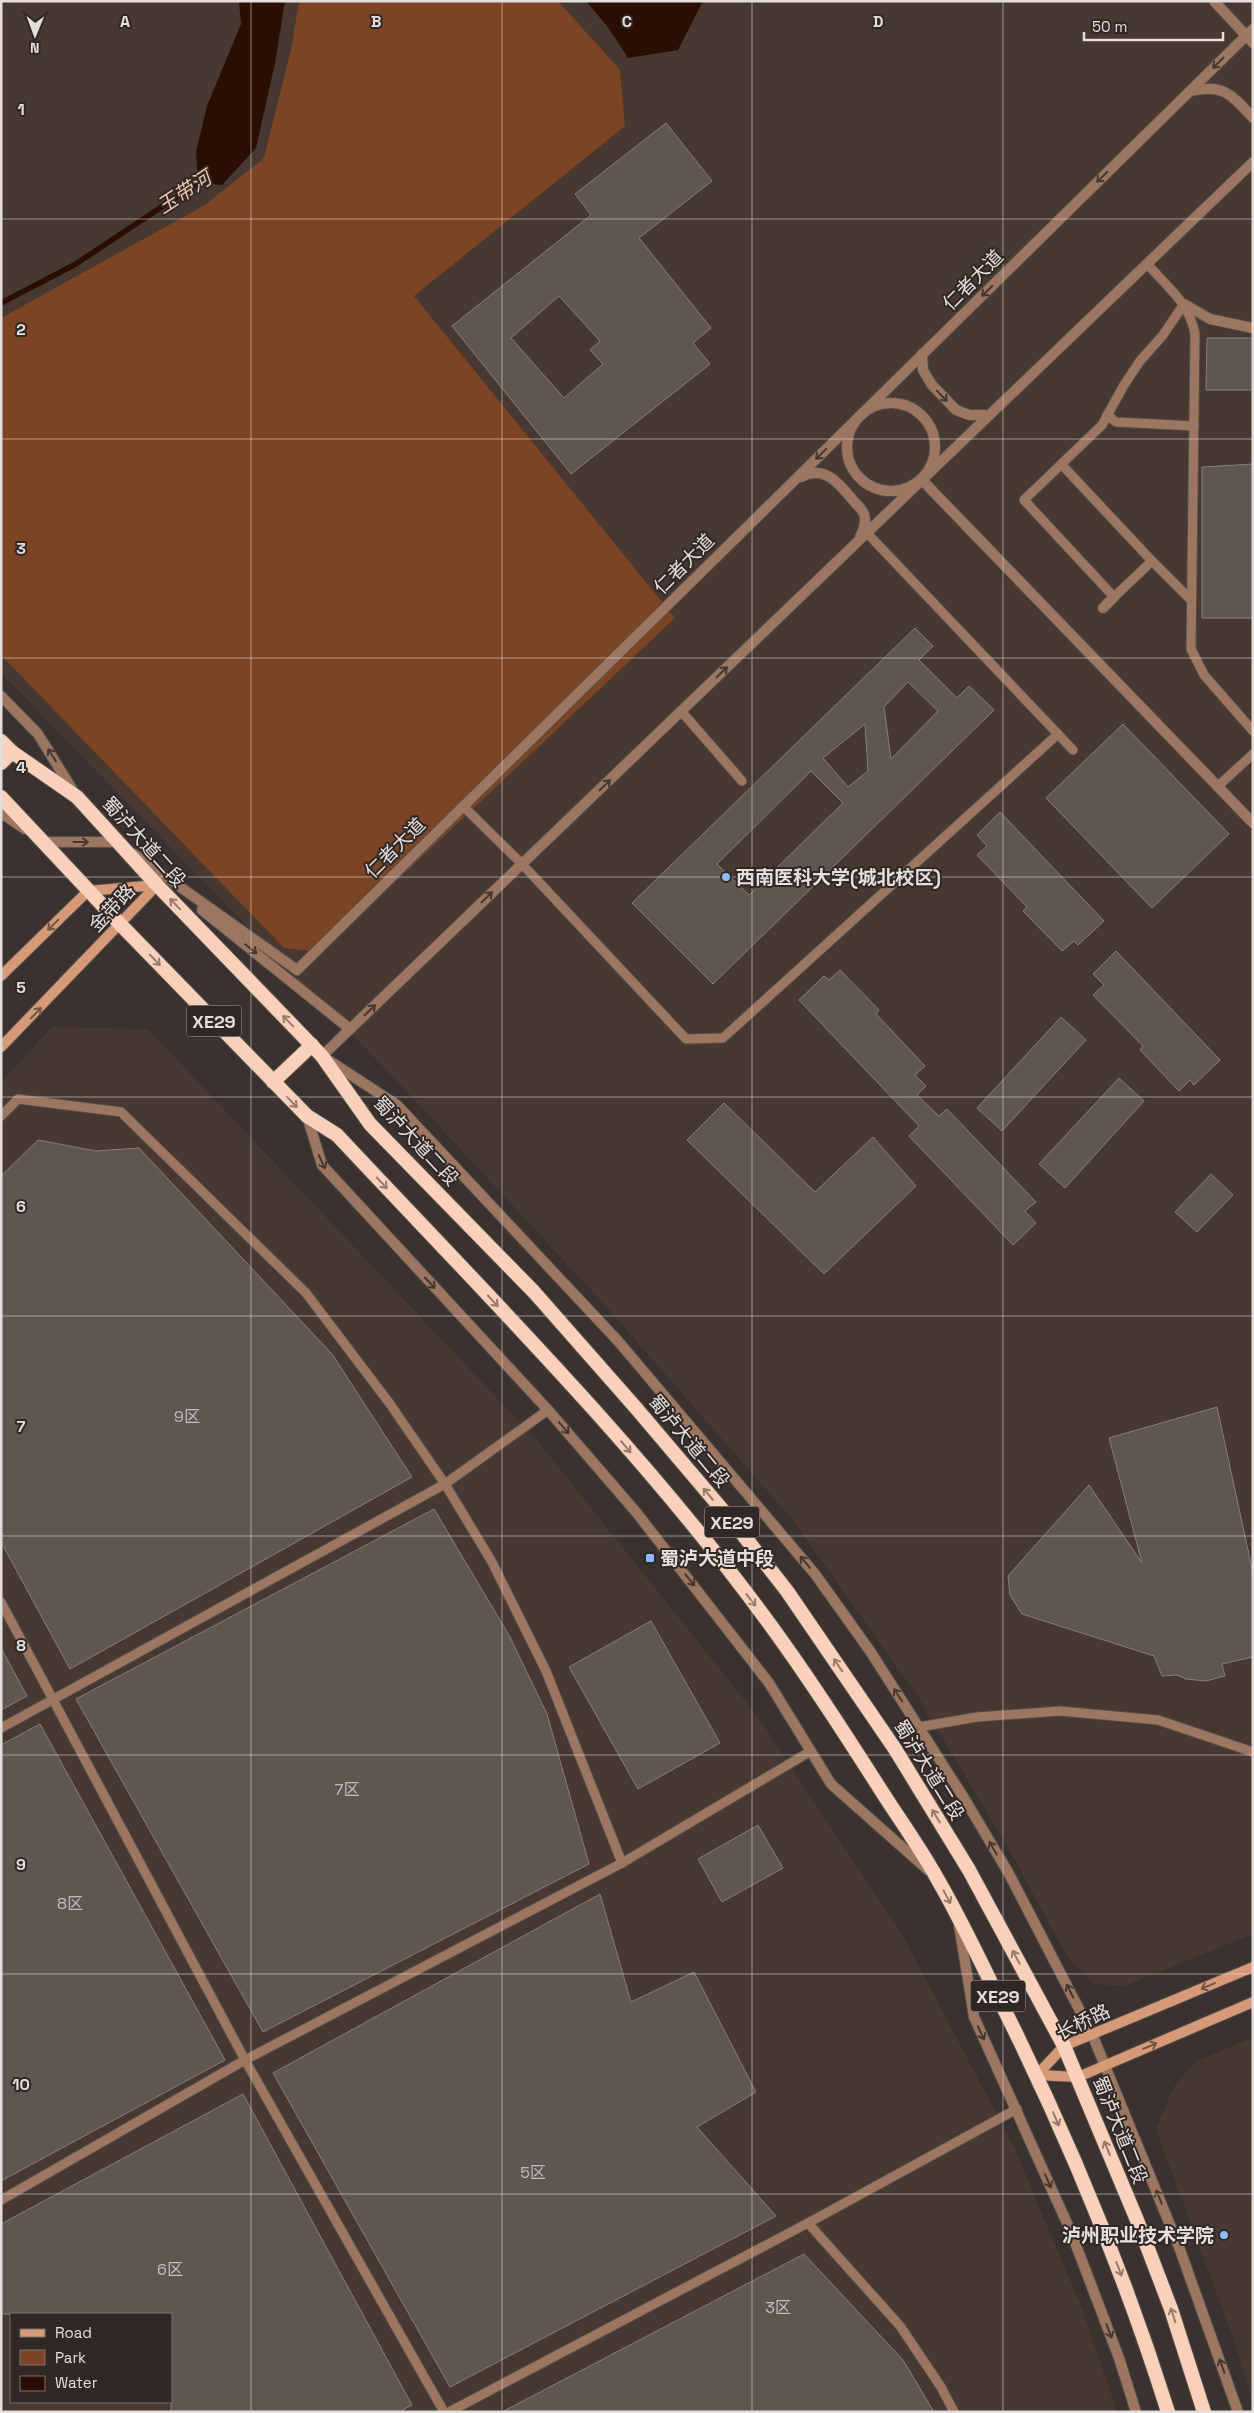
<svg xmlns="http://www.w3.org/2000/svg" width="1254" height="2413" font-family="'Space Grotesk','Noto Sans SC',sans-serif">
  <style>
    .built { fill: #473831; fill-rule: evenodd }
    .green { fill: #7d4423 }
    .water { fill: #290e01 }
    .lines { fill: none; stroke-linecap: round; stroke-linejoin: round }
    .stream { stroke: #290e01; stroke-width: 5.5 }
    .building { fill: #5f5651; stroke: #887e79; fill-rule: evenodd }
    .service-casing { stroke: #554e4a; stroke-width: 11 }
    .minor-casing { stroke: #554e4a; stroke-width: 12 }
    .tertiary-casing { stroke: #554e4a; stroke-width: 12 }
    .secondary-casing { stroke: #554e4a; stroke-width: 12 }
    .trunk-casing { stroke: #554e4a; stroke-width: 16 }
    .service { stroke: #9c7661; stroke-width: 9 }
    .minor { stroke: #9c7661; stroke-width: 10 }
    .tertiary { stroke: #9c7661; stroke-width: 10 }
    .secondary { stroke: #d79a79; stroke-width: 10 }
    .trunk { stroke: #f9d0ba; stroke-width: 14 }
    .oneway { stroke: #463830 }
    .oneway2 { stroke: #947c6f }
    .oneway3 { stroke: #735646 }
    .grid { fill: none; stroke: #e4dedc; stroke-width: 1; stroke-opacity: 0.55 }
    .poi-dot { fill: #8eb9fc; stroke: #302824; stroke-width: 2 }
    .labels { text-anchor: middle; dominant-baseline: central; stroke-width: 4; stroke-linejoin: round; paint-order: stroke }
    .number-label { font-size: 16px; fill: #c3bcb9 }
    .shield { fill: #302824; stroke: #aea7a5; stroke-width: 1 }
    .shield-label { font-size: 18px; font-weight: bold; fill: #e4dedc }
    .street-label { font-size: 19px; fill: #e4dedc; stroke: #302824 }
    .poi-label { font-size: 19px; font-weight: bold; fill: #e4dedc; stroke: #302824; text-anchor: start }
    .water-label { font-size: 20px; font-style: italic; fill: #f1c2aa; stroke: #302824 }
    .grid-label { font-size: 16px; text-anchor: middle; font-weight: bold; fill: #e4dedc; stroke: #302824; stroke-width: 4; stroke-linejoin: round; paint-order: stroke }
  </style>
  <rect width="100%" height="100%" fill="#3a322e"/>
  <g class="built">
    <polygon points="1,1 1253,1 1253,1934 1124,1986 1094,1984 1067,1956 1011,1853 919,1698 791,1518 604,1304 397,1081 1,673"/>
    <path d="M52 1027 148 1029 536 1439 758 1717 901 1932 1015 2149 1083 2311 1117 2412H1V1082ZM11 2314H171V2402H11Z"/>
    <polygon points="1253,2037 1253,2402 1234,2340 1156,2130 1173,2088 1195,2062"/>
  </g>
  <polygon class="green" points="299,1 558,1 620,70 625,126 414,296 675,618 321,952 284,948 1,655 1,318 205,205 264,158 291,50"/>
  <g class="water">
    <polygon points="239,1 285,1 275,63 256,148 222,185 198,183 196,152 207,106 241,24"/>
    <polygon points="586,1 703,1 678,50 628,58 607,26"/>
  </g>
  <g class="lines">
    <polyline class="stream" points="1,303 74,265 204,179"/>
  </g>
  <g class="building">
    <path d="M666 123 712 181 639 238 711 328 693 343 710 364 571 474 452 326 591 215 575 194ZM559 296 600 341 590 350 603 364 564 398 511 338Z"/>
    <polygon points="1207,338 1253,338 1253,390 1206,390"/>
    <polygon points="1253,464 1253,618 1202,618 1202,467"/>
    <path d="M915 628 933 646 919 660 957 698 969 686 994 710 713 984 632 903ZM908 682 938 711 891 759 884 707ZM865 724 868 771 848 787 823 758ZM811 771 843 803 749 895 717 864Z"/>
    <polygon points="1123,724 1229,834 1152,908 1046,798"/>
    <polygon points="1000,812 1104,921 1078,945 1074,941 1062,951 1023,911 1027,907 977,855 987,846 977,835"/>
    <polygon points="1116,951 1220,1060 1194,1085 1190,1080 1179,1091 1140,1050 1143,1046 1093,995 1104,985 1093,974"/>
    <polygon points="840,970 879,1010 876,1014 925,1066 915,1075 926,1086 917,1095 939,1116 947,1109 1036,1202 1025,1211 1036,1223 1013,1245 909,1136 919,1126 799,1000 824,976 829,980"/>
    <polygon points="1061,1017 1086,1040 1002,1131 977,1108"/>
    <polygon points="1119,1078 1144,1101 1065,1188 1039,1164"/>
    <polygon points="724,1103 815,1192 873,1137 916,1186 824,1274 687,1140"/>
    <polygon points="38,1140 96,1151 139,1148 332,1354 412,1477 70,1669 1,1542 1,1176"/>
    <polygon points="1211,1174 1233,1195 1197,1232 1175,1212"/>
    <polygon points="1217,1407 1253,1573 1253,1657 1222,1664 1225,1676 1206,1681 1186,1679 1177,1675 1162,1676 1154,1656 1022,1614 1010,1595 1008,1576 1089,1485 1142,1563 1109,1438"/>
    <polygon points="434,1509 510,1637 547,1714 589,1864 263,2032 76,1699"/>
    <polygon points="651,1621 720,1743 638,1789 569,1667"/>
    <polygon points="1,1648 27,1696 1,1710"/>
    <polygon points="40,1724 225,2060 1,2181 1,1745"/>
    <polygon points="758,1825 783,1868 722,1902 698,1859"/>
    <polygon points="600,1894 631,2002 694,1972 756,2092 697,2127 776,2216 450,2387 273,2073"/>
    <polygon points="243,2094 412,2405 399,2412 171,2412 171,2314 1,2314 1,2224"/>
    <polygon points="804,2254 903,2360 934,2412 502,2412"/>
  </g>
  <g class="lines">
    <defs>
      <g id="service">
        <path d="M1147 264C1166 285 1190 304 1195 334L1191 649 1204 675 1253 731"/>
        <polyline points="1107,415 1116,422 1194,426"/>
        <polyline points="1062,465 1152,561 1114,597 1024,500 1102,425 1124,385 1140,361 1163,335 1184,304"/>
        <polyline points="867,533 1073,750"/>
        <polyline points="1152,561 1191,600"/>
        <polyline points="681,711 742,781"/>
        <polyline points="1217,787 1253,754"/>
        <polyline points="463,806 522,864 686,1039 723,1038 1058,734"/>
        <polyline points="1,1116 18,1099 121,1112 306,1293 390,1404 445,1484 492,1562 546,1671 622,1863"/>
        <polyline points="1,1602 245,2060 444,2412"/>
        <polyline points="919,1727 977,1717 1060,1711 1158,1720 1253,1752"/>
        <polyline points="1,1728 445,1484 548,1410"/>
        <polyline points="1,2200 245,2060 622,1863 811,1751"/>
        <polyline points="808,2223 900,2326 941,2387 954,2412"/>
        <polyline points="449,2412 808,2223 1017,2109"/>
      </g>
      <g id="minor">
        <polyline points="1214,1 1253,43"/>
        <polyline points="1184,304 1210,319 1253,328"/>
        <polyline points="922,480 1253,823"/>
        <polyline points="1103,608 1114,597"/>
      </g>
      <g id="tertiary">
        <path d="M1191 91C1223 83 1232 95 1253 118"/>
        <polyline points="922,354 923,370 932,385 956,410 969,415 989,415"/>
        <circle cx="891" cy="447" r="44"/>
        <path d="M801 477C824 465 838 482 852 499 855 503 862 509 864 514 867 522 863 530 860 537"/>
        <polyline points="1,696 38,734 75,794"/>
        <polyline points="1,813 25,829"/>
        <polyline points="41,840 44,842 118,842 120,844"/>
        <polyline points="134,854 297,970 1253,29"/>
        <polyline points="202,910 350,1029"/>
        <polyline points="307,1116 322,1165 548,1410 636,1512 769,1683 831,1784 928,1870"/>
        <polyline points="959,1925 974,2017 1071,2232 1119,2358 1136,2412"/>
        <polyline points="1238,2412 1179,2247 1092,2034 1008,1872 964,1798 870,1651 815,1574 618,1341 397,1105 322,1056 1253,162"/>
      </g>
      <g id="secondary">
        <polyline points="1,976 88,891 157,885"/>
        <polyline points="1,1047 157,885"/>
        <polyline points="1037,2075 1064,2046 1253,1967"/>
        <polyline points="1037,2075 1078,2077 1253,2002"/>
      </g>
      <g id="trunk">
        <polyline points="1,741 12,752 77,797 157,885 322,1056 370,1124 534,1292 636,1408 737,1527 787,1591 895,1749 969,1870 1064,2046 1137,2220 1171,2309 1204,2412"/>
        <polyline points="1,763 12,752"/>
        <path d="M1 797 121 925 307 1116 337 1135C483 1291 636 1443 763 1615 806 1673 845 1734 884 1795 902 1823 922 1851 938 1880 960 1918 979 1958 998 1997 1065 2130 1123 2269 1168 2412"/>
        <polyline points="273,1082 312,1045"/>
      </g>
    </defs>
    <use href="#service" class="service-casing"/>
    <use href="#minor" class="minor-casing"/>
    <use href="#tertiary" class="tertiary-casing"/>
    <use href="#secondary" class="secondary-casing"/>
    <use href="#trunk" class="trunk-casing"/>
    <use href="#service" class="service"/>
    <use href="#minor" class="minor"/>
    <use href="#tertiary" class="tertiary"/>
    <use href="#secondary" class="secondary"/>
    <use href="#trunk" class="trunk"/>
  </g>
  <defs><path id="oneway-shaft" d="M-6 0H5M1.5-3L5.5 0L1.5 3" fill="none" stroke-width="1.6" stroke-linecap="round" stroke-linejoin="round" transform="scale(1.25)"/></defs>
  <g class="oneway">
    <use href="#oneway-shaft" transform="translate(1218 63) rotate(135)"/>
    <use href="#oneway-shaft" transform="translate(1102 177) rotate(135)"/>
    <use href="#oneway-shaft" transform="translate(987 291) rotate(135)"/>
    <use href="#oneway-shaft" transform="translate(942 396) rotate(46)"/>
    <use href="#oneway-shaft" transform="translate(821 454) rotate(135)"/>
    <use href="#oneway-shaft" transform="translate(722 672) rotate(-44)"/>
    <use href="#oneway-shaft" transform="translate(52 755) rotate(-122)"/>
    <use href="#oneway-shaft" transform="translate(605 785) rotate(-44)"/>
    <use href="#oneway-shaft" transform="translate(81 842)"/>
    <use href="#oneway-shaft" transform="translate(487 897) rotate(-44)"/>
    <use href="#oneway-shaft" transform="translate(251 949) rotate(39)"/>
    <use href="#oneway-shaft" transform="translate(370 1010) rotate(-44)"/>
    <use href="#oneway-shaft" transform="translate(322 1162) rotate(64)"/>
    <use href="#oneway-shaft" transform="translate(430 1283) rotate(47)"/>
    <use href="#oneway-shaft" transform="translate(564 1428) rotate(49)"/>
    <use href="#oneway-shaft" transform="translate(805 1562) rotate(-130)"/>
    <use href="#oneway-shaft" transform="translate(690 1580) rotate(51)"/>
    <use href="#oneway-shaft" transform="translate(898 1695) rotate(-123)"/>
    <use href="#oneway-shaft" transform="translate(993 1848) rotate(-120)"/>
    <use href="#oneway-shaft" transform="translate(1070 1991) rotate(-117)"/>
    <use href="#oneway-shaft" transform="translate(981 2033) rotate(65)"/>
    <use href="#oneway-shaft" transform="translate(1048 2181) rotate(66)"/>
    <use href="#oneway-shaft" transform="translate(1159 2197) rotate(-112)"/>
    <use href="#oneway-shaft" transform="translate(1109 2331) rotate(69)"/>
    <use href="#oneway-shaft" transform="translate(1222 2366) rotate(-110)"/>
  </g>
  <g class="oneway2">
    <use href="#oneway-shaft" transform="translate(175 904) rotate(-134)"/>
    <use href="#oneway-shaft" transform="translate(155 960) rotate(46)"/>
    <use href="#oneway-shaft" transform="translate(288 1021) rotate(-134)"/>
    <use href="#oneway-shaft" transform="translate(292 1102) rotate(46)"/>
    <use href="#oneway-shaft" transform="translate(382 1183) rotate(47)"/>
    <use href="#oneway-shaft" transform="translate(493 1301) rotate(47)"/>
    <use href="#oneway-shaft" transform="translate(626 1447) rotate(50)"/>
    <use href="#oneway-shaft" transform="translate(708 1494) rotate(-130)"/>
    <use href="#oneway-shaft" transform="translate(751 1600) rotate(52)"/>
    <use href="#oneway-shaft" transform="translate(838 1665) rotate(-124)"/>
    <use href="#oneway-shaft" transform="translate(936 1816) rotate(-121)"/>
    <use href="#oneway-shaft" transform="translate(947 1897) rotate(62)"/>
    <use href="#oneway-shaft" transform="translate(1016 1957) rotate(-119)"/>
    <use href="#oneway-shaft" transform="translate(1056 2119) rotate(67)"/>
    <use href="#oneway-shaft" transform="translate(1107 2148) rotate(-112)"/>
    <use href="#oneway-shaft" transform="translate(1119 2269) rotate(69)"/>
    <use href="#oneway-shaft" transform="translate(1173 2315) rotate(-108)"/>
  </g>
  <g class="oneway3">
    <use href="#oneway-shaft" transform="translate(53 925) rotate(135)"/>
    <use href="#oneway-shaft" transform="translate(36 1013) rotate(-46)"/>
    <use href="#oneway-shaft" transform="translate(1208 1986) rotate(157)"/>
    <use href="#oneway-shaft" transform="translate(1150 2046) rotate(-23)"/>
  </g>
  <path class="grid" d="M251 1V2412M502 1V2412M752 1V2412M1003 1V2412M1 219H1253M1 439H1253M1 658H1253M1 877H1253M1 1097H1253M1 1316H1253M1 1536H1253M1 1755H1253M1 1974H1253M1 2194H1253"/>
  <g class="poi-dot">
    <circle cx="726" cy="877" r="5"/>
    <rect x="645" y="1553" width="10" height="10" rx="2.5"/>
    <circle cx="1224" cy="2235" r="5"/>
  </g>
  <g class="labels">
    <g class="number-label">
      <text x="187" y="1416">9区</text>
      <text x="347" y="1789">7区</text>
      <text x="70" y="1903">8区</text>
      <text x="533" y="2172">5区</text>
      <text x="170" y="2269">6区</text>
      <text x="778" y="2307">3区</text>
    </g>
    <g class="shield">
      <rect x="186.5" y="1005.5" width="55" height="31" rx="4"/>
      <rect x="704.5" y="1506.5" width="55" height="31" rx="4"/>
      <rect x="970.5" y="1980.5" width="55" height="31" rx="4"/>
    </g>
    <g class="shield-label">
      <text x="214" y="1021">XE29</text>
      <text x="732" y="1522">XE29</text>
      <text x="998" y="1996">XE29</text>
    </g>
    <g class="street-label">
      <text transform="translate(973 280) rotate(-45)">仁者大道</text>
      <text transform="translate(684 564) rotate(-45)">仁者大道</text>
      <text transform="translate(144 842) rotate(48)">蜀泸大道二段</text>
      <text transform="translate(395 848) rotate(-45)">仁者大道</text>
      <text transform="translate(112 908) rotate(-47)">金带路</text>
      <text transform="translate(416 1141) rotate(47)">蜀泸大道二段</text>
      <text transform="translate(689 1441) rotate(50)">蜀泸大道二段</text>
      <text transform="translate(929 1770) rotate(58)">蜀泸大道二段</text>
      <text transform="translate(1083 2022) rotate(-26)">长桥路</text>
      <text transform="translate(1120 2130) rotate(68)">蜀泸大道二段</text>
    </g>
    <g class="poi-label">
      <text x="736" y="877">西南医科大学(城北校区)</text>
      <text x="660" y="1558">蜀泸大道中段</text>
      <text x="1214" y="2235" text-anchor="end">泸州职业技术学院</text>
    </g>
    <g class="water-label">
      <text transform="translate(184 192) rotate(-33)">玉带河</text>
    </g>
  </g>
  <g class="grid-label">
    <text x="125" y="27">A</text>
    <text x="376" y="27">B</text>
    <text x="627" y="27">C</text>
    <text x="878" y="27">D</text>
    <text x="21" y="115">1</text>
    <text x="21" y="335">2</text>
    <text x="21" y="554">3</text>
    <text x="21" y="773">4</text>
    <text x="21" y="993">5</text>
    <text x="21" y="1212">6</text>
    <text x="21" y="1432">7</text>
    <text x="21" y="1651">8</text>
    <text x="21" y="1870">9</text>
    <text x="21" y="2090">10</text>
  </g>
  <rect width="1254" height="2413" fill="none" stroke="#e4dedc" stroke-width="5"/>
  <rect x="10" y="2313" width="162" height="90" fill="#302824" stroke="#78716e"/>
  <rect x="20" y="2329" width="25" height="8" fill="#d79a79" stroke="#78716e"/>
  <text x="55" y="2338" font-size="15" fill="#e4dedc">Road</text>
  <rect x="20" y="2350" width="25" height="15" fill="#7d4423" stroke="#78716e"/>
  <text x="55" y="2363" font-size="15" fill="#e4dedc">Park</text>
  <rect x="20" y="2376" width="25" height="15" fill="#290e01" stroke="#78716e"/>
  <text x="55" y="2388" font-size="15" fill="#e4dedc">Water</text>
  <g transform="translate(35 35) rotate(181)" stroke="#302824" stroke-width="4" paint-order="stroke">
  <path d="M0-4L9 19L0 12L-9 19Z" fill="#e4dedc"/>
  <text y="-8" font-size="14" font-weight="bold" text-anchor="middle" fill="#e4dedc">N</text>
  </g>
  <path d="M1084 32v8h139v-8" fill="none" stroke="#e4dedc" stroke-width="2.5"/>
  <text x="1092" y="32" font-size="15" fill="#e4dedc" stroke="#302824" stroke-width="4" paint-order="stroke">50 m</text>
</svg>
